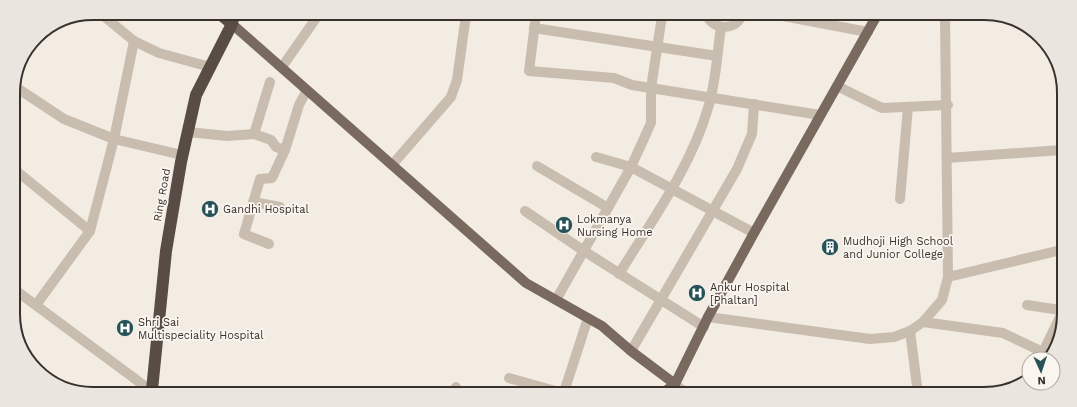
<svg xmlns="http://www.w3.org/2000/svg" width="1077" height="407" font-family="'Work Sans',sans-serif">
  <style>
    .lines { fill: none; stroke-linecap: round; stroke-linejoin: round }
    .minor { stroke: #c9bdaf; stroke-width: 10 }
    .major { stroke: #79695f; stroke-width: 10 }
    .highway { stroke: #594c44; stroke-width: 12 }
    .labels { text-anchor: middle; dominant-baseline: central; stroke-width: 3.5; stroke-linejoin: round; paint-order: stroke }
    .street-label { font-size: 11px; fill: #39312c; stroke: #faf5ef }
    .poi-label { font-size: 11px; fill: #39312c; stroke: #faf5ef; text-anchor: start }
    .rim { fill: none; stroke: #39312c; stroke-width: 2 }
  </style>
  <rect width="100%" height="100%" fill="#f2ece3"/>
  <g class="lines">
    <g class="minor">
      <polyline points="100,13 134,41 159,53 210,67"/>
      <polyline points="536,15 529,71 614,78 632,85 820,115"/>
      <path d="M707 16C714 30 734 31 742 16"/>
      <polyline points="783,16 868,32"/>
      <polyline points="534,28 717,56"/>
      <polyline points="282,67 319,14"/>
      <polyline points="14,86 64,119 114,139 182,155"/>
      <polyline points="837,86 882,108 948,105"/>
      <polyline points="188,132 227,136 254,134 271,140 276,147 285,150"/>
      <polyline points="254,134 270,82"/>
      <polyline points="596,157 631,167 754,233"/>
      <polyline points="947,158 1062,150"/>
      <polyline points="392,165 451,97 457,80 466,15"/>
      <polyline points="537,166 608,208"/>
      <polyline points="14,169 90,231"/>
      <polyline points="900,199 908,107"/>
      <polyline points="253,202 280,207"/>
      <polyline points="525,211 584,251 704,327"/>
      <polyline points="269,244 244,234 260,179 272,178 285,150 299,105 307,90"/>
      <path d="M619 274C651 222 691 167 708 108 716 83 717 54 721 27"/>
      <polyline points="948,277 1061,250"/>
      <polyline points="14,289 150,390"/>
      <polyline points="556,300 631,167 651,123 651,88 662,16"/>
      <polyline points="36,305 90,231 114,139 134,41"/>
      <polyline points="1027,305 1060,310"/>
      <polyline points="708,317 870,339 894,337 910,331 923,322 942,300 948,277 945,17"/>
      <polyline points="923,322 1003,333 1049,355"/>
      <polyline points="910,331 918,394"/>
      <polyline points="631,351 737,169 752,134 754,104"/>
      <polyline points="1043,352 1060,317"/>
      <polyline points="509,378 559,392"/>
      <polyline points="675,384 686,393"/>
      <polyline points="455,391 456,387"/>
      <polyline points="564,392 588,318"/>
    </g>
    <g class="major">
      <polyline points="237,14 232,24 526,283 602,326 631,351 675,384"/>
      <polyline points="664,392 675,384 708,317 754,233 876,17"/>
    </g>
    <polyline class="highway" points="152,390 166,251 181,162 196,95 232,24 220,14"/>
  </g>
  <defs>
    <symbol id="hospital-disc" viewBox="-11 -11 22 22"><circle r="9.5" fill="#255157" stroke="#faf5ef"/><path d="M-5-5h3v3.5h4V-5h3V5h-3V1.5h-4V5h-3Z" fill="#fff"/></symbol>
    <symbol id="building-disc" viewBox="-11 -11 22 22"><circle r="9.5" fill="#255157" stroke="#faf5ef"/><path d="M-4-6H4V6H1V3H-1V6H-4ZM-2.5-4.3h1.7v1.8h-1.7ZM.8-4.3h1.7v1.8H.8ZM-2.5-1h1.7V.8h-1.7ZM.8-1h1.7V.8H.8Z" fill="#fff"/></symbol>
  </defs>
  <g fill-rule="evenodd">
    <use href="#hospital-disc" x="200" y="199" width="20" height="20"/>
    <use href="#hospital-disc" x="554" y="215" width="20" height="20"/>
    <use href="#building-disc" x="820" y="237" width="20" height="20"/>
    <use href="#hospital-disc" x="687" y="283" width="20" height="20"/>
    <use href="#hospital-disc" x="115" y="318" width="20" height="20"/>
  </g>
  <g class="labels">
    <g class="street-label">
      <text transform="translate(162 195) rotate(-80)">Ring Road</text>
    </g>
    <g class="poi-label">
      <text x="223" y="209">Gandhi Hospital</text>
      <text x="577" y="219">Lokmanya<tspan x="577" dy="13">Nursing Home</tspan></text>
      <text x="843" y="241">Mudhoji High School<tspan x="843" dy="13">and Junior College</tspan></text>
      <text x="710" y="287">Ankur Hospital<tspan x="710" dy="13">[Phaltan]</tspan></text>
      <text x="138" y="322">Shri Sai<tspan x="138" dy="13">Multispeciality Hospital</tspan></text>
    </g>
  </g>
  <path d="M0 0H1077V407H0ZM93 20H984A73 73 0 0 1 1057 93V314A73 73 0 0 1 984 387H93A73 73 0 0 1 20 314V93A73 73 0 0 1 93 20Z" fill="#ebe5df" fill-rule="evenodd"/>
  <path class="rim" d="M93 20H984A73 73 0 0 1 1057 93V314A73 73 0 0 1 984 387H93A73 73 0 0 1 20 314V93A73 73 0 0 1 93 20Z"/>
  <g transform="translate(1041 371) rotate(177)"><circle r="19" fill="#faf5ef" stroke="#ada7a1"/>
  <path d="M0-3L7 15L0 10L-7 15Z" fill="#255157"/>
  <text y="-6" font-size="11" font-weight="bold" text-anchor="middle" fill="#39312c">N</text>
  </g>
</svg>
